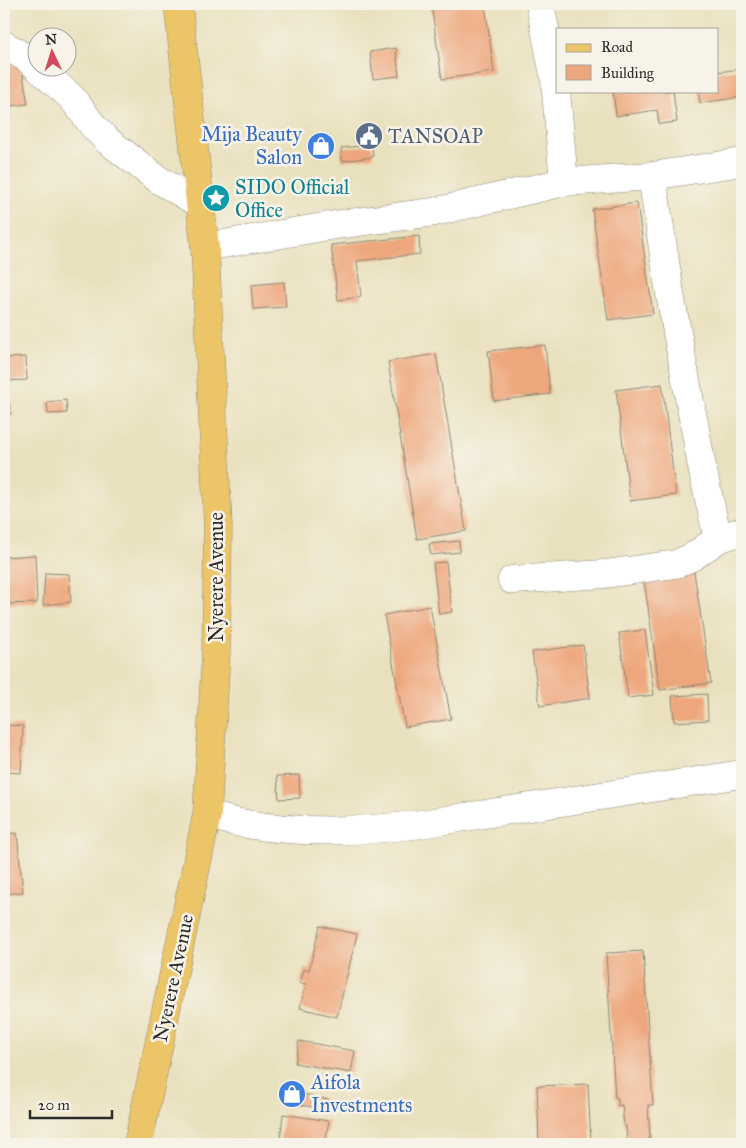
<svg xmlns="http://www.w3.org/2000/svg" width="746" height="1148" font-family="'IM FELL Great Primer',serif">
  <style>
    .building { fill: #eea77d }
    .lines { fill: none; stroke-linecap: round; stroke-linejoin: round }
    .minor-casing { stroke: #8a8674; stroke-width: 29 }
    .major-casing { stroke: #8a8674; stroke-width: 29 }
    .minor { stroke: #fff; stroke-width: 28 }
    .major { stroke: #edc569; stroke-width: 28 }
    .labels { text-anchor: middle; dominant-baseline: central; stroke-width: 5; stroke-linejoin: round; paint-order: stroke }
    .shop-label { font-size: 20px; fill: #366cbe; stroke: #f7f3e8; text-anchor: end }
    .service-label { font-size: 20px; fill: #4e5e75; stroke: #f7f3e8; text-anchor: start }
    .culture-label { font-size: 20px; fill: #0d838f; stroke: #f7f3e8; text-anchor: start }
    .street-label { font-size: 20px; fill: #2b2b2b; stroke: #f7f3e8 }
  </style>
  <rect width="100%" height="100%" fill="#f7f3e8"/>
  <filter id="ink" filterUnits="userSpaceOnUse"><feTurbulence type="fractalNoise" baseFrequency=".02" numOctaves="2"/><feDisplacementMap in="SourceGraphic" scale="10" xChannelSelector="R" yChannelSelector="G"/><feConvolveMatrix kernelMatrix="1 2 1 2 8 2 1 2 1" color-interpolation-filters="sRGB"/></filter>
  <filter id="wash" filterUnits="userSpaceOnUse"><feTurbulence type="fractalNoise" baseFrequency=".0096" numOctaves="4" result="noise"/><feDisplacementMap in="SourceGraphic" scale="20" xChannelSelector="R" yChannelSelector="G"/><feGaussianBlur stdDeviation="1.12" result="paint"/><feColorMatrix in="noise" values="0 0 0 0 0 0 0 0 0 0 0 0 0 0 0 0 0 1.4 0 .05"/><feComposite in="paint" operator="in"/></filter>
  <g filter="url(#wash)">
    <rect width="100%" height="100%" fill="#e9e1be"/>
    <g id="blocks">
      <g class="building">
        <polygon points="431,4 485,4 494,72 442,79"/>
        <polygon points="396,48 399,76 373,79 370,52"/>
        <polygon points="21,63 28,104 4,107 4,66"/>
        <polygon points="742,69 742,97 700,103 699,91 717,91 717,72"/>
        <polygon points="613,91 673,91 677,122 659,124 657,110 616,116"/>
        <polygon points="372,145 373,157 342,161 341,148"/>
        <polygon points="637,203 653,314 608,320 592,209"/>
        <polygon points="419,236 420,254 357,261 361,297 338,300 331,245"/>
        <polygon points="284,282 286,307 253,309 251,285"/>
        <polygon points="545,345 550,394 494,401 488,351"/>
        <polygon points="436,354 466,531 417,539 388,362"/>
        <polygon points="26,357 27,380 4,381 4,358"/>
        <polygon points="662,384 676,495 630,501 616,390"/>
        <polygon points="4,385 6,385 11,414 4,415"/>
        <polygon points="66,400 67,413 48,414 47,402"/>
        <polygon points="459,541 460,552 431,555 429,544"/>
        <polygon points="35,555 37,603 4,604 4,557"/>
        <polygon points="446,562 452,612 439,614 433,563"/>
        <polygon points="694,572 711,683 660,690 644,580"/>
        <polygon points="45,573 69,574 71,602 43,605"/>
        <polygon points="430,606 451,719 405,727 384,615"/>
        <polygon points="645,630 654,695 628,698 619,633"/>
        <polygon points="583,645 590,698 540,706 532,652"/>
        <polygon points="707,694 708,720 674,722 672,696"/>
        <polygon points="4,725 23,726 21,773 4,772"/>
        <polygon points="299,775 300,798 279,799 277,776"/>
        <polygon points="17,833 23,892 4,894 4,834"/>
        <polygon points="320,926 357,934 337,1017 300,1008 306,984 300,983 304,969 309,970"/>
        <polygon points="643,951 653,1105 648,1105 650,1139 648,1139 648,1144 627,1144 626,1126 624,1126 622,1105 618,1106 618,1098 615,1098 606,953"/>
        <polygon points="299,1041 355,1051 351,1073 295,1063"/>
        <polygon points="588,1084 591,1144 539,1144 537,1086"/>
        <polygon points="296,1092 332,1101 330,1111 293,1103"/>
        <polygon points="283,1114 329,1121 325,1144 303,1144 280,1141"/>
      </g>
    </g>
  </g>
  <g filter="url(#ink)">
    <use href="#blocks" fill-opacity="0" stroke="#8a8674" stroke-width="1"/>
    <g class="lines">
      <defs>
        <g id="minor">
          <polyline points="540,4 555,80 564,182"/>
          <polyline points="4,45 28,59 38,67"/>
          <polyline points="38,68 72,98 94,127 108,141 159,180 200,204"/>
          <polyline points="652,176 670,294 703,472 718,539"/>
          <polyline points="205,247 335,225 434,212 564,182 652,176 742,162"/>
          <polyline points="512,580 605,574 676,564 692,557 718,539 742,531"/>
          <path d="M207 815C218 817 229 821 241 823 300 834 361 832 421 824L742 774"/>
        </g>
        <polyline id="major" points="138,1144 207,815 216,651 218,528 205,247 178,4"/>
      </defs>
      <use href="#minor" class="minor-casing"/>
      <use href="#major" class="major-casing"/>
      <use href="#minor" class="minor"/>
      <use href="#major" class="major"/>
    </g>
  </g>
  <defs>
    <symbol id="civic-disc" viewBox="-11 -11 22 22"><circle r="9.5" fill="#5c6f8a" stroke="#f7f3e8"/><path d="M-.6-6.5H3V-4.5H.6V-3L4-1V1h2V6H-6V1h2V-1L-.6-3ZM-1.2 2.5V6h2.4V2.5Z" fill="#fff"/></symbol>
    <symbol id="shop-disc" viewBox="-11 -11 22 22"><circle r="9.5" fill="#3f7fe0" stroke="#f7f3e8"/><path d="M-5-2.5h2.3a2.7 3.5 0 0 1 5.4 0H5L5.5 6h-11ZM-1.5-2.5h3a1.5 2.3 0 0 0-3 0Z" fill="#fff"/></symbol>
    <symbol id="sight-disc" viewBox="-11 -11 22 22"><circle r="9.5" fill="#0f9aa8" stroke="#f7f3e8"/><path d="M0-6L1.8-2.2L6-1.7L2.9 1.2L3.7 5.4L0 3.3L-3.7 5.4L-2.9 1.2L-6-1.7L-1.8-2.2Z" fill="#fff"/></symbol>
  </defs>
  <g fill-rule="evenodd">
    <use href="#civic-disc" x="353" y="120" width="32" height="32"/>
    <use href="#shop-disc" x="305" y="130" width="32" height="32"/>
    <use href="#sight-disc" x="200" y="182" width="32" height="32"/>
    <use href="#shop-disc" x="276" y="1078" width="32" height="32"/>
  </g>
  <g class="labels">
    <g class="shop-label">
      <text x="302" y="134">Mija Beauty<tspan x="302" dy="23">Salon</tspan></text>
      <text x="311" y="1082" text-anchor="start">Aifola<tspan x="311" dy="23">Investments</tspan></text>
    </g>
    <g class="service-label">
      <text x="388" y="136">TANSOAP</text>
    </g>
    <g class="culture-label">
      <text x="235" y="187">SIDO Official<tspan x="235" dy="23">Office</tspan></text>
    </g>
    <g class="street-label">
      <text transform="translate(216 577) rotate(-90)">Nyerere Avenue</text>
      <text transform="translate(173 978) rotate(-78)">Nyerere Avenue</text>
    </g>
  </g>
  <rect width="746" height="1148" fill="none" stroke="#f7f3e8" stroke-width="20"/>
  <rect x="556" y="28" width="162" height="65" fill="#f7f3e8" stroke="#a5a39c"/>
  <rect x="566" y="44" width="25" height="8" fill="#edc569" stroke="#a5a39c"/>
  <text x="601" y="52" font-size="15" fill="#2b2b2b">Road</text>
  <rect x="566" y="65" width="25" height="15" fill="#eea77d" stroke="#a5a39c"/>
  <text x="601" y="78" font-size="15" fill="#2b2b2b">Building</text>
  <g transform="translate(52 52) rotate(356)"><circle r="24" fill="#f7f3e8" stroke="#a5a39c"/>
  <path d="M0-4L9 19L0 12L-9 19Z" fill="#d1495b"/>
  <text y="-8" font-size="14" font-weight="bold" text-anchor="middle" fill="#2b2b2b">N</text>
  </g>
  <path d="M30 1110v8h82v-8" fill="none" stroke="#2b2b2b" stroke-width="2.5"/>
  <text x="38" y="1110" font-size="15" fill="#2b2b2b" stroke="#f7f3e8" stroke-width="4" paint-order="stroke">20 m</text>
</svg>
